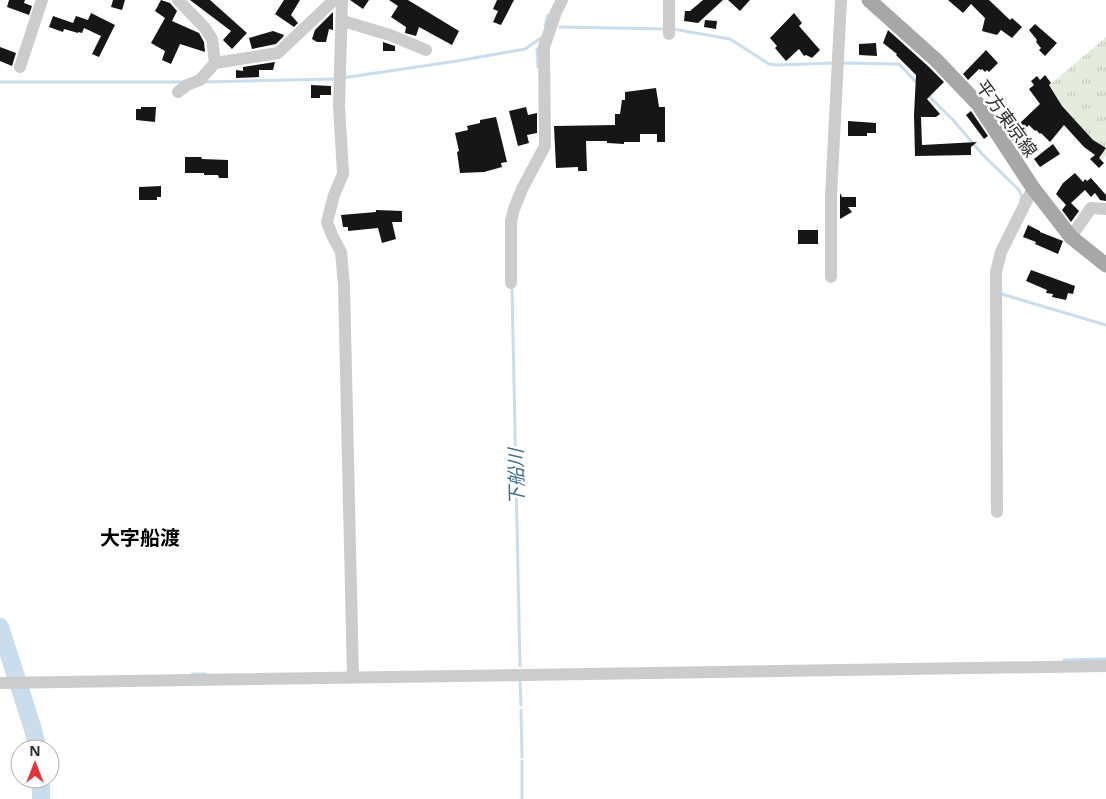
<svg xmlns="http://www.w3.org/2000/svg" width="1106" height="799" font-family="'Open Sans','Noto Sans JP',sans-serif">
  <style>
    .grass { fill: url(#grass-tufts) }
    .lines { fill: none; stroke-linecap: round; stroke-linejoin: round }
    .stream { stroke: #caddec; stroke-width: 3 }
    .river { stroke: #caddec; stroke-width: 18 }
    .building { fill: #161616 }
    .minor { stroke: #ccc; stroke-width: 12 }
    .major { stroke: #a7a7a7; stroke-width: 15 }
    .labels { text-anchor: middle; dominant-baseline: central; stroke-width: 5; stroke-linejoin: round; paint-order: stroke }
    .street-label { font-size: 18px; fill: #2f2f2f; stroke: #fff }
    .water-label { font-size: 19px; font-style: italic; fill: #3e6e91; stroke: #fff }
    .quarter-label { font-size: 20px; font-weight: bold; fill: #000; stroke: #fff }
  </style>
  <defs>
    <pattern id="grass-tufts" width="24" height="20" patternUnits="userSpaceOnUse" patternTransform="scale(1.25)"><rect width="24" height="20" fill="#e5ecdd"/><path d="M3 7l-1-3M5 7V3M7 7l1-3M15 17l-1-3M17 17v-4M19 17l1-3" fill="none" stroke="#c5cbbe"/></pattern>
  </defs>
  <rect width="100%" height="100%" fill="#fff"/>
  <polygon class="grass" points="1106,37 1106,156 1101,161 1055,117 1038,95"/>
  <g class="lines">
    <g class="stream">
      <polyline points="545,26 548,15"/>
      <polyline points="560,27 667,29"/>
      <polyline points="673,29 730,39 769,64 777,65 834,63"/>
      <polyline points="537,49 538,67"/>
      <polyline points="840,63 899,64 918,84"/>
      <polyline points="342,78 457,61 525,49 541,38"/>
      <polyline points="0,82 184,82"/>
      <polyline points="202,82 336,79"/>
      <polyline points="927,94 953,120 982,154 1019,190 1022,197 1020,200"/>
      <polyline points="512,288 520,666"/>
      <polyline points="998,293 1106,325"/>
      <polyline points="1064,660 1106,659"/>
      <polyline points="192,674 206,674"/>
      <polyline points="520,682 521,705"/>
      <polyline points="521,710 522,757"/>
      <polyline points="522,761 522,799"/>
    </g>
    <g class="river">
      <polyline points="0,627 32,726 38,749"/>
      <polyline points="41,779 41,799"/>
    </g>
  </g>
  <g class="building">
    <polygon points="9,0 25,0 24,3 32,6 29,15 7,7"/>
    <polygon points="113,0 125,0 122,10 111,7"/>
    <polygon points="161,0 170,3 177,11 172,21 199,33 204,42 205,52 180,44 171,64 162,60 165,51 151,43 165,18 155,11"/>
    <polygon points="190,0 210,0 247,33 232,49 223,40 231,31"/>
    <polygon points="284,0 300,0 291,15 298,23 294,27 275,14"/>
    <polygon points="350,0 369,0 363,9"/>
    <polygon points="389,0 408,0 459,31 452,45 419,27 416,36 405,33 406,27 391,17 398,6"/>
    <polygon points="497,0 514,0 501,25 493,22 498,11 493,9"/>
    <polygon points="703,0 723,0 698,23 684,21 685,11 690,11"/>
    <polygon points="728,0 750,0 740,11"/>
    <polygon points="948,0 989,0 1010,20 1012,18 1022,27 1012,38 1001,30 997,35 982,31 985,18 971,4 963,13"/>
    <polygon points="333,12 333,30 329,29 326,42 317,42 312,39 315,30"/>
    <polygon points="91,13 115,25 99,57 92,54 101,36 84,28 82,33 78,32 78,33 64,29 63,32 49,27 53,16 73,23 76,16 88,20"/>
    <polygon points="794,13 802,23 799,26 820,50 812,58 806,55 804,56 799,49 786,61 775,48 777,46 770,38"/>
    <polygon points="705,20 717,21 716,29 704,27"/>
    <polygon points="1035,24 1057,43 1045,56 1039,50 1041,48 1036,42 1037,40 1029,30"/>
    <polygon points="888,30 929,67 944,82 927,99 940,114 936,117 921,117 922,145 977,142 971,147 971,155 915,156 914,115 916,75 896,55 897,54 883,43"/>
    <polygon points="273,31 284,35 283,37 276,44 252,49 249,38"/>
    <polygon points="383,42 395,46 395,51 383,51"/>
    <polygon points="876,43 877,56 859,55 859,44"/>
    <polygon points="0,47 16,53 12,66 0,61"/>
    <polygon points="986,50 998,63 989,72 987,70 985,72 982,69 981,70 979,69 968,80 963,74"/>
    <polygon points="275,62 273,70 259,70 259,77 236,78 236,70 243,71 243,67"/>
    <polygon points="1045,75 1051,83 1049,85 1062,106 1093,140 1106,148 1099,158 1104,163 1099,168 1090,159 1095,155 1084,147 1064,125 1050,142 1041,133 1040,134 1036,130 1035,131 1029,125 1013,141 1006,130 1017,120 1020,123 1040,104 1029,89 1034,85 1031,81 1037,76 1040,80"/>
    <polygon points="311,85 331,86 331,95 320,95 320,98 311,98"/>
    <polygon points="656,88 659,107 665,107 665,142 657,142 657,134 640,134 640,142 624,142 624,144 607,143 607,141 586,141 587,171 578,171 578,167 556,168 554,126 615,125 615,114 620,114 622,100 625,100 625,92"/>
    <polygon points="141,107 156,107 155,122 136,120 136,109 141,109"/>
    <polygon points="526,107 528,115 537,113 537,133 527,135 529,143 518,146 509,111"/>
    <polygon points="971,111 988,136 984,139 966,115"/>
    <polygon points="496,117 507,162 501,163 502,167 484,172 460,173 457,152 459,151 455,133 468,130 467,126 480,123 480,120"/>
    <polygon points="848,121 876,123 876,133 867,133 867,136 848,136"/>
    <polygon points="1053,144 1060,154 1040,167 1034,159"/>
    <polygon points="185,157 201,157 202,159 228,160 228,178 219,178 218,175 204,175 204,173 185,173"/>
    <polygon points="1075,173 1083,182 1085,179 1087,181 1091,178 1106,195 1106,201 1100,200 1095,193 1091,197 1085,190 1071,203 1079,211 1071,222 1062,210 1066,205 1056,194 1063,183"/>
    <polygon points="161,186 161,197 157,197 157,200 139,200 139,187"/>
    <polygon points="840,193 842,197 856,197 856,207 848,207 852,212 840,219"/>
    <polygon points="376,210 402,211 402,222 392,222 396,239 382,243 378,228 348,231 348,227 343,227 341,215 376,212"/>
    <polygon points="1028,225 1040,231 1040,232 1063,241 1058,254 1035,244 1036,242 1023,237"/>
    <rect x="798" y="230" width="20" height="14"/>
    <polygon points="1031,270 1075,286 1073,294 1068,293 1066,300 1052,297 1053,294 1046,293 1047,290 1026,281"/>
  </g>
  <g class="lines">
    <g class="minor">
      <polyline points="178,0 205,28 212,39 215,63 200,80 187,85 178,92"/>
      <polyline points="342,0 339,105 343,174 334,195 327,222 332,235 341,252 344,285 353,677"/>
      <polyline points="343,21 390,35 426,50"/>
      <polyline points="669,34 669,0"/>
      <polyline points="215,63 278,53 334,0"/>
      <polyline points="20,67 42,0"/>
      <polyline points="1071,237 1091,208 1106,209"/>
      <polyline points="831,277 831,196 841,0"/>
      <polyline points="511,283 511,221 514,209 522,189 545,146 544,47 556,12 562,0"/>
      <polyline points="997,512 996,272 1001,252 1033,188"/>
      <polyline points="0,683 1106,666"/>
    </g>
    <polyline class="major" points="869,0 936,60 978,104 1033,188 1071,237 1106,265"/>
  </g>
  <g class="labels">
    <g class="street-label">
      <text transform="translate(1007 118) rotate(54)">平方東京線</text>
    </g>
    <g class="water-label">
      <text transform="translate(516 477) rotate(-91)">下船川</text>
    </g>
    <g class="quarter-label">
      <text x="140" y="537">大字船渡</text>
    </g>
  </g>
  <g transform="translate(35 764)"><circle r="24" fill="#ffffff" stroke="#acacac"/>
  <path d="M0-4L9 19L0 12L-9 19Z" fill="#e3343c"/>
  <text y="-8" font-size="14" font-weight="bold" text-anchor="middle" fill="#2f2f2f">N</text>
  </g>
</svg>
